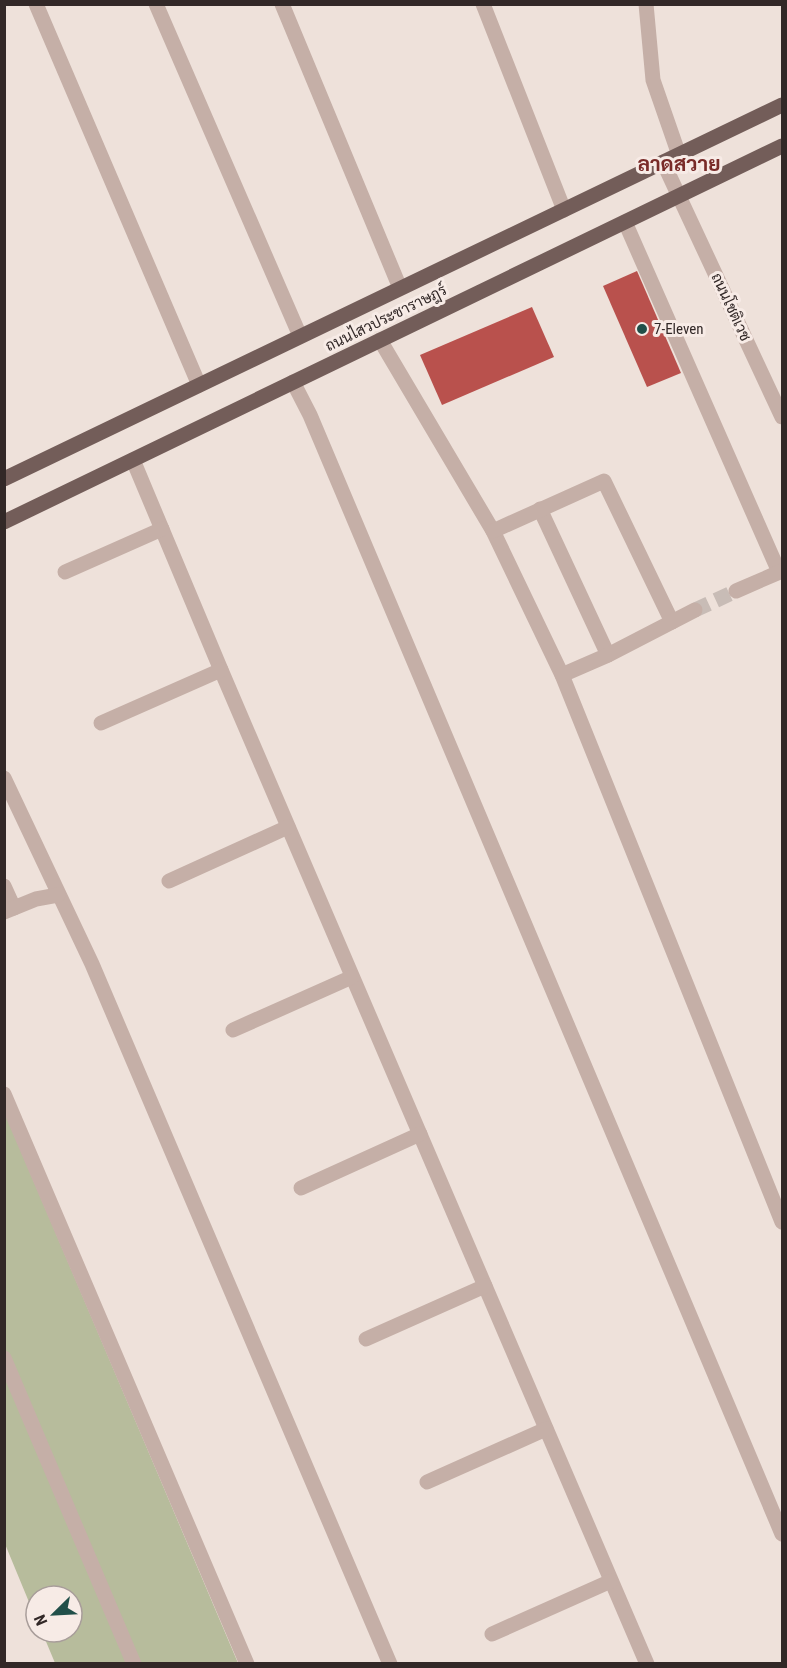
<svg xmlns="http://www.w3.org/2000/svg" width="787" height="1668" font-family="'Roboto Condensed',Sarabun,sans-serif">
  <style>
    .green { fill: #b7bc9c }
    .building { fill: #b9514d }
    .lines { fill: none; stroke-linecap: round; stroke-linejoin: round }
    .minor-tunnel { stroke: #c8bcb6; stroke-width: 15; stroke-dasharray: 15 8; stroke-linecap: butt }
    .minor { stroke: #c5afa7; stroke-width: 15 }
    .major { stroke: #735d59; stroke-width: 15 }
    .poi-dot { fill: #214f49; stroke: #f7ebe6; stroke-width: 2 }
    .labels { text-anchor: middle; dominant-baseline: central; stroke-width: 6; stroke-linejoin: round; paint-order: stroke }
    .street-label { font-size: 15px; fill: #322827; stroke: #f7ebe6 }
    .poi-label { font-size: 15px; fill: #322827; stroke: #f7ebe6; text-anchor: start }
    .district-label { font-size: 21px; font-weight: bold; fill: #792b28; stroke: #f7ebe6 }
  </style>
  <rect width="100%" height="100%" fill="#eee1da"/>
  <polygon class="green" points="4,1111 238,1663 55,1663 42,1632 72,1632 72,1596 36,1596 36,1619 5,1544"/>
  <g class="building">
    <polygon points="637,271 681,373 647,387 603,286"/>
    <polygon points="532,307 554,357 442,405 420,355"/>
  </g>
  <g class="lines">
    <polyline class="minor-tunnel" points="695,610 736,591"/>
    <g class="minor">
      <polyline points="36,4 199,385"/>
      <polyline points="156,4 300,336"/>
      <polyline points="282,4 400,288"/>
      <polyline points="483,4 564,210"/>
      <polyline points="646,4 653,80 679,155"/>
      <polyline points="663,162 782,417"/>
      <polyline points="625,222 779,572"/>
      <polyline points="380,340 493,531 562,675 782,1222"/>
      <polyline points="293,382 310,415 782,1534"/>
      <polyline points="133,460 221,670 647,1664"/>
      <polyline points="540,509 608,655"/>
      <polyline points="493,531 604,481 672,622"/>
      <polyline points="65,572 162,529"/>
      <polyline points="736,591 782,571"/>
      <polyline points="562,675 608,655 695,610"/>
      <polyline points="101,723 221,670"/>
      <polyline points="4,778 92,964 390,1664"/>
      <polyline points="169,881 288,827"/>
      <polyline points="4,886 14,908"/>
      <polyline points="4,912 36,899 58,895"/>
      <polyline points="233,1030 352,977"/>
      <polyline points="4,1094 247,1664"/>
      <polyline points="301,1188 420,1134"/>
      <polyline points="366,1339 485,1286"/>
      <polyline points="4,1358 134,1664"/>
      <polyline points="427,1482 546,1429"/>
      <polyline points="492,1634 611,1581"/>
    </g>
    <g class="major">
      <polyline points="4,479 782,105"/>
      <polyline points="4,522 782,146"/>
    </g>
  </g>
  <circle class="poi-dot" cx="642" cy="329" r="6"/>
  <g class="labels">
    <g class="street-label">
      <text transform="translate(731 307) rotate(65)">ถนนโชติเวช</text>
      <text transform="translate(386 318) rotate(-26)">ถนนไสวประชาราษฎร์</text>
    </g>
    <g class="poi-label">
      <text x="654" y="329">7-Eleven</text>
    </g>
    <g class="district-label">
      <text x="679" y="164">ลาดสวาย</text>
    </g>
  </g>
  <rect width="787" height="1668" fill="none" stroke="#322827" stroke-width="12"/>
  <g transform="translate(54 1614) rotate(246)"><circle r="28" fill="#f7ebe6" stroke="#a89d9a" stroke-width="1.5"/>
  <path d="M0-4.5L10 22L0 15L-10 22Z" fill="#214f49"/>
  <text y="-9" font-size="16" font-weight="bold" text-anchor="middle" fill="#322827">N</text>
  </g>
</svg>
